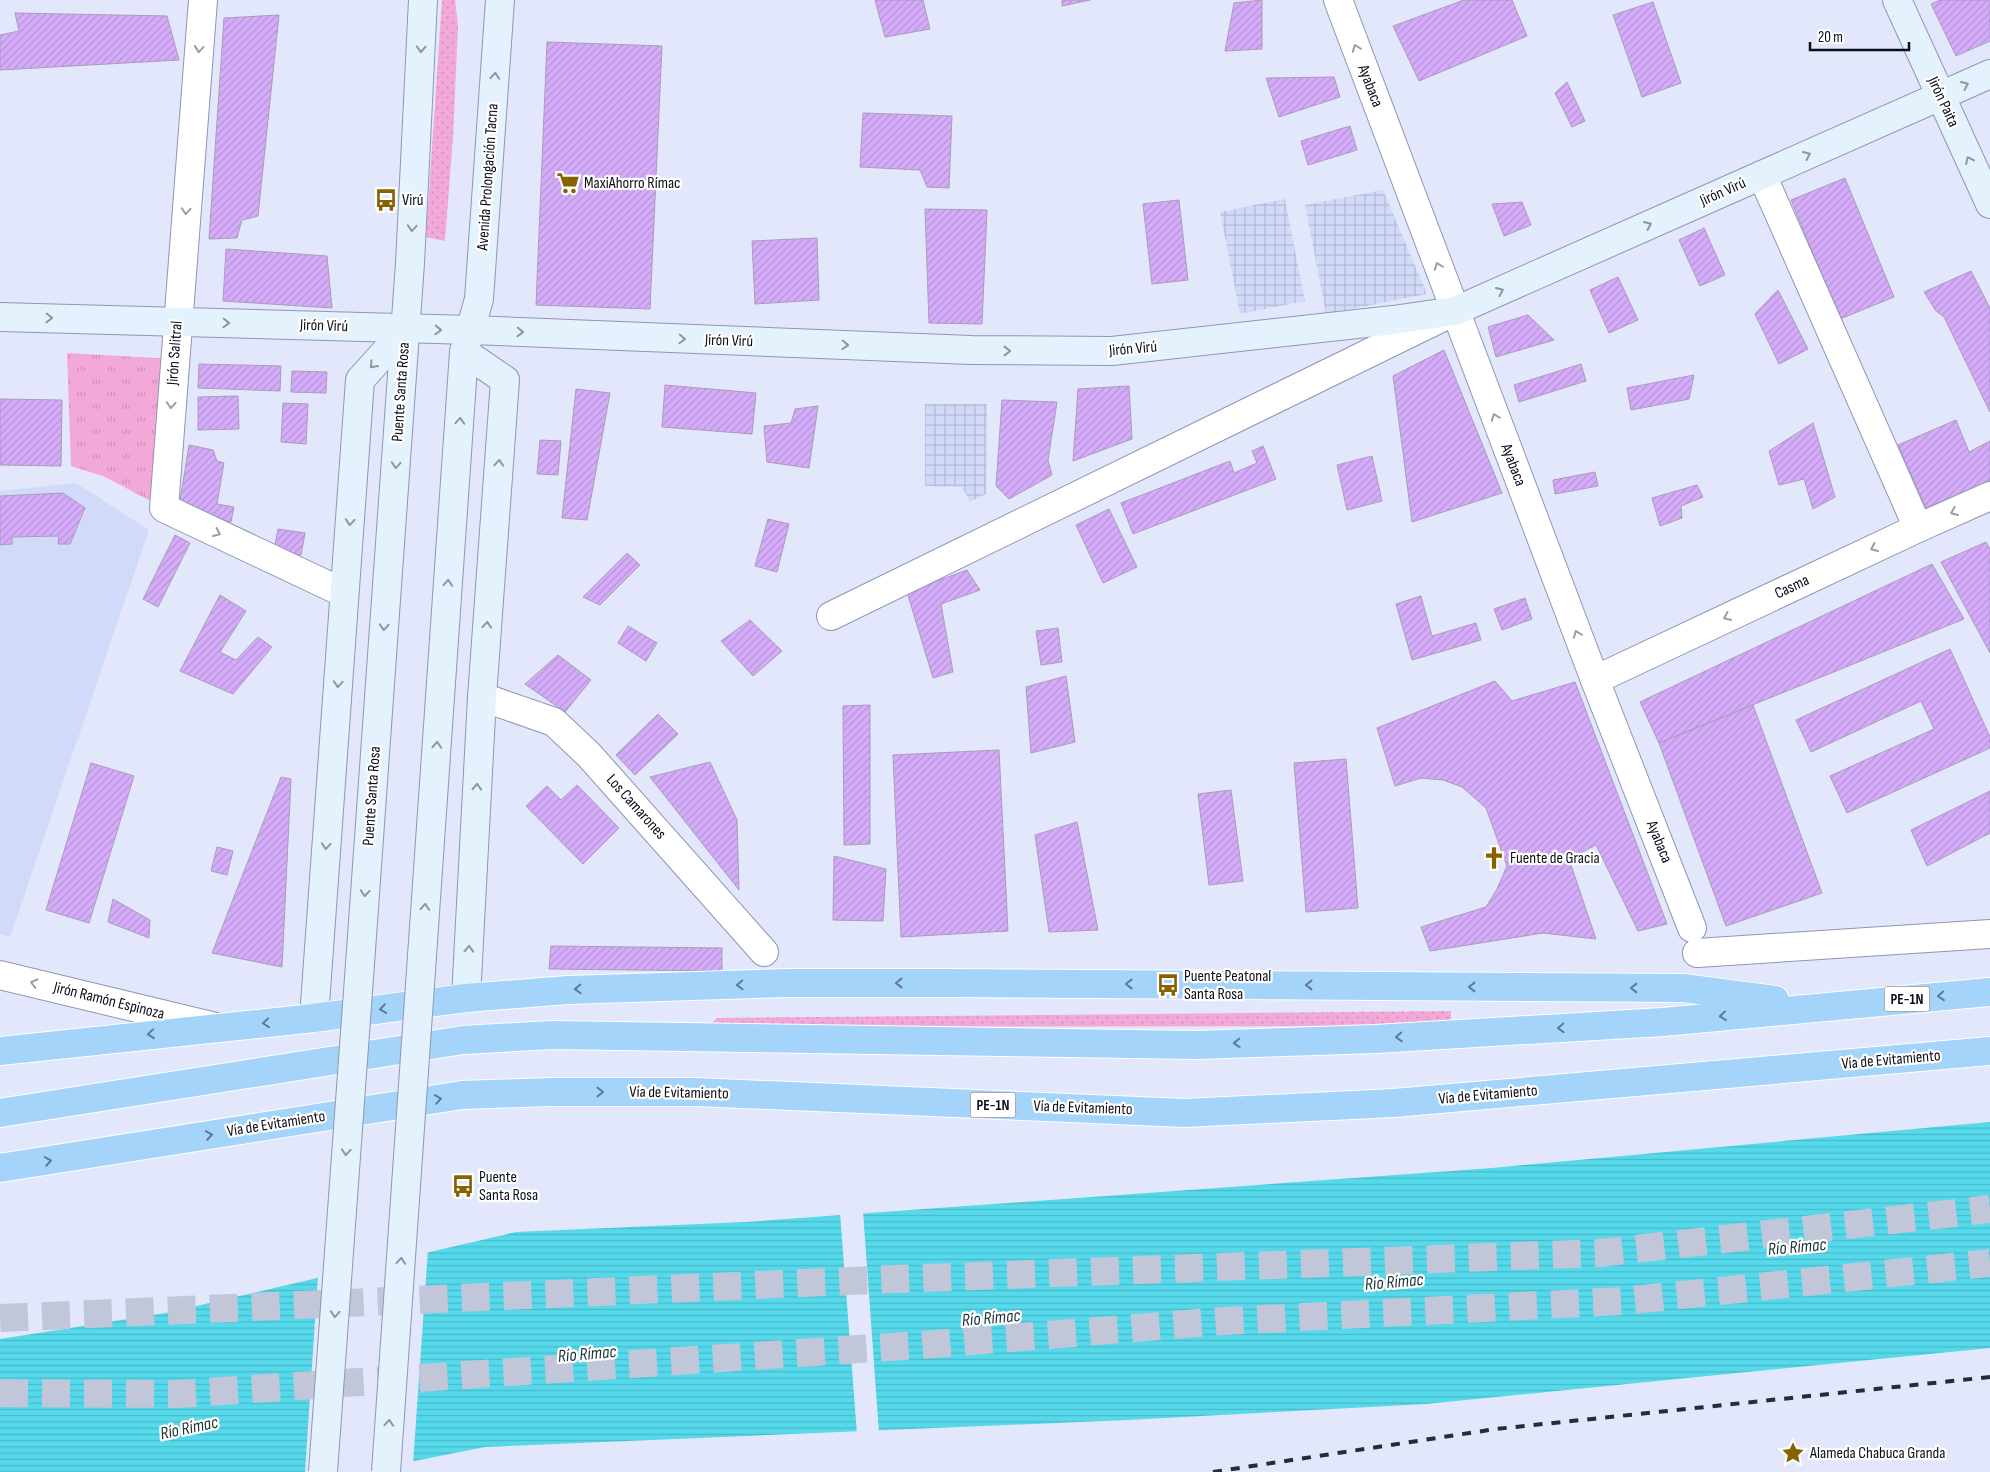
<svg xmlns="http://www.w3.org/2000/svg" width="1990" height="1472" font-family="'Sofia Sans Condensed',sans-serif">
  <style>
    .built { fill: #d2daf9 }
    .industrial { fill: url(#industrial-grid) }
    .grass { fill: url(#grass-dots) }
    .park { fill: url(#park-tufts) }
    .water { fill: url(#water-rules) }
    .pier { fill: #e2e7fb }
    .building { fill: url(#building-hatch); stroke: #aa9cb9 }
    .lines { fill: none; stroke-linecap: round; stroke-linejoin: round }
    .highway-tunnel { stroke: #c2c6d9; stroke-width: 28; stroke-dasharray: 28 14; stroke-linecap: butt }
    .street-casing { stroke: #8f96b4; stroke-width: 30 }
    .secondary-casing { stroke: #8f96b4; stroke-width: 30 }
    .highway-casing { stroke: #fff; stroke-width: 30 }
    .street { stroke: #fff; stroke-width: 28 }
    .secondary { stroke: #e4f2fd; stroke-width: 28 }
    .highway { stroke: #a4d4f9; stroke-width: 28 }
    .rail { stroke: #282a37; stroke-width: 4; stroke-dasharray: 9 9; stroke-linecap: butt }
    .secondary-bridge-casing { stroke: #8f96b4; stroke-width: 30; stroke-linecap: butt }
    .secondary-bridge { stroke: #e4f2fd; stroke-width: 28 }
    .oneway { stroke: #9d9ea3 }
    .oneway2 { stroke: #8d96a1 }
    .oneway3 { stroke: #5f7a94 }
    .labels { text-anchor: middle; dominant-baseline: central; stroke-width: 4.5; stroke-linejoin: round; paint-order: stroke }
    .shield { fill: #fff; stroke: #54565d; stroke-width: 1 }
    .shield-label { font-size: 15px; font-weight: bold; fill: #0b0d18 }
    .street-label { font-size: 16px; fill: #0b0d18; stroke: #fff }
    .poi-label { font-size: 16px; fill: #0b0d18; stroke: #fff; text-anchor: start }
    .water-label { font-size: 18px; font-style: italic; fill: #1d3438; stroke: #fff }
  </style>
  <defs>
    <pattern id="industrial-grid" width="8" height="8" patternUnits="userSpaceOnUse" patternTransform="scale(1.25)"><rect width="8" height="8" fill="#d2daf9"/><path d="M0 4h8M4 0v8" fill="none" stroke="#b3bad5"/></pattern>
    <pattern id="grass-dots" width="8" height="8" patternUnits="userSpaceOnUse" patternTransform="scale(1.25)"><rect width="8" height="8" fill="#f3a9d8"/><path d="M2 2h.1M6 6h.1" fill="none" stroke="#cf90b9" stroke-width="1.8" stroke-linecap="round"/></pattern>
    <pattern id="park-tufts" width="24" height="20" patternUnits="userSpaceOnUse" patternTransform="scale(1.25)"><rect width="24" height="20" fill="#f3a9d8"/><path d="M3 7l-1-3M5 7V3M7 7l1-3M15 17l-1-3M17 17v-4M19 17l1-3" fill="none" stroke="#cf90b9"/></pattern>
    <pattern id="water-rules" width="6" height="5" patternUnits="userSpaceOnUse" patternTransform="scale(1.25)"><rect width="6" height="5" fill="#55d9eb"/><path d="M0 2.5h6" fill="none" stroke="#49b9c9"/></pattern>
    <pattern id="building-hatch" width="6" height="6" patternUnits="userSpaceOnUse" patternTransform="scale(1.25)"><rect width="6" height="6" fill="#d5acfa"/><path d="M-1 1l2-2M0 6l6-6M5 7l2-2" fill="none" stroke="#b693d6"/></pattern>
  </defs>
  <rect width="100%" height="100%" fill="#e2e7fb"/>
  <polygon class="built" points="76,483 149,530 10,937 0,934 0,491"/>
  <g class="industrial">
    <polygon points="1383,190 1427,294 1326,314 1305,205"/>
    <polygon points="1285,199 1305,301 1240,314 1220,212"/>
    <polygon points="925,404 987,404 986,494 970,502 962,487 925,486"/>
  </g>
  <g class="grass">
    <polygon points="442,0 455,0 458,26 453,137 445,241 426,237"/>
    <polygon points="1451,1011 1451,1026 708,1027 717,1018"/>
  </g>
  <polygon class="park" points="67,353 175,359 164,508 105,477 71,466"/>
  <polygon class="water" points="1990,1122 1990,1348 1426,1404 1127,1420 485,1447 359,1472 0,1472 0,1339 166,1313 516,1232 746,1222 1492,1168"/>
  <g class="pier">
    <polygon points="863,1211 879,1433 857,1434 840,1213"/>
    <polygon points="428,1250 413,1464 372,1472 305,1472 318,1275"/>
  </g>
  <g class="building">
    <polygon points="875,0 923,0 930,29 885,37"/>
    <polygon points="1062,0 1090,0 1062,6"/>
    <polygon points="1262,0 1262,49 1225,51 1234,3"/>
    <polygon points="1464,0 1512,0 1527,36 1419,81 1393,26"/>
    <polygon points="1940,0 1990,0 1990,41 1956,56 1931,4"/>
    <polygon points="1653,2 1681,83 1642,97 1613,15"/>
    <polygon points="15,13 167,16 179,60 0,70 0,35 19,31"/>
    <polygon points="279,15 258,216 242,220 237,238 209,239 224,18"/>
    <polygon points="547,42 662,46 650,309 536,305"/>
    <polygon points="1334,77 1340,97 1279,117 1266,78"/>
    <polygon points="1567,82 1585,121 1572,127 1555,93"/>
    <polygon points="863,113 952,116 949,188 927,187 920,170 860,167"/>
    <polygon points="1350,126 1357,150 1308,165 1301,141"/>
    <polygon points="1845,178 1894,297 1840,319 1791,200"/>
    <polygon points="1179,200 1188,280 1152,284 1143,204"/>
    <polygon points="1522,202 1531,225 1504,236 1492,204"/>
    <polygon points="925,209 987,210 982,324 929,323"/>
    <polygon points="1704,228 1725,275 1700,286 1679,240"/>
    <polygon points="817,238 819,300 755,304 752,241"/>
    <polygon points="226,249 327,256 332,308 223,301"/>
    <polygon points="1971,271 1990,308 1990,412 1944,317 1936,311 1924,292"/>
    <polygon points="1618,277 1638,320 1609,333 1590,290"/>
    <polygon points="1778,290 1808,349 1779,364 1755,314"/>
    <polygon points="1528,315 1554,340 1496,357 1488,327"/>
    <polygon points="1444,350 1502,493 1412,522 1393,376"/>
    <polygon points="199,364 281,366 280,391 198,388"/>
    <polygon points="1581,364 1586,381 1519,402 1514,385"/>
    <polygon points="292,371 327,372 326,393 291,392"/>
    <polygon points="1694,375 1689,399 1631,410 1627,388"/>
    <polygon points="665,385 756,393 752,434 662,427"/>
    <polygon points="1129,386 1132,439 1073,461 1078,389"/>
    <polygon points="576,389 610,393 587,520 562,518"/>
    <polygon points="238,396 239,429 198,430 198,397"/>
    <polygon points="0,399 62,400 61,466 0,465"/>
    <polygon points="1002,400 1057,402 1048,460 1052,475 1009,499 996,486"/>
    <polygon points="283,403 308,404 306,444 281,442"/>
    <polygon points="818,406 809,468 767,462 764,426 791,423 795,409"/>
    <polygon points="1956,420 1969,452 1990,441 1990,481 1926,508 1898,445"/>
    <polygon points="1813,423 1835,497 1813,509 1804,479 1779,485 1769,451"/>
    <polygon points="540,440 561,441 558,475 537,474"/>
    <polygon points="189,445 213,450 217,461 224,463 217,504 234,507 231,522 178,513"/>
    <polygon points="1263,446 1276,479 1133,534 1121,503 1230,461 1234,473 1257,463 1252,451"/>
    <polygon points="1372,456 1382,501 1347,510 1337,465"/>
    <polygon points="1595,472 1598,486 1555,494 1553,480"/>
    <polygon points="1697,485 1703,497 1681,506 1682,518 1660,526 1652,498"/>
    <polygon points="63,493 85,508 70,544 58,544 59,536 12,537 12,544 0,545 0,496"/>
    <polygon points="1109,509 1137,567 1103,583 1076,525"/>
    <polygon points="768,519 789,524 777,572 755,566"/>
    <polygon points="278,529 305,533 301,555 274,551"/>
    <polygon points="175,535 190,543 158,607 143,599"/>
    <polygon points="1986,542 1990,549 1990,653 1941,562"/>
    <polygon points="627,553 640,565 600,605 583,597"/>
    <polygon points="1932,564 1964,619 1659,743 1640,702"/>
    <polygon points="967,570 980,590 941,604 953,672 933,678 907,592"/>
    <polygon points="220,595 246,611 220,652 236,660 258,637 272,647 233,694 180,671"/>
    <polygon points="1421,596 1432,636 1476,623 1481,640 1412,660 1396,604"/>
    <polygon points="1525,598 1532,619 1502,630 1494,609"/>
    <polygon points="750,620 782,651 753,676 721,641"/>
    <polygon points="628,626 657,643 646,661 618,643"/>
    <polygon points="1058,628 1062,662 1041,665 1036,631"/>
    <polygon points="1950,649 1990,737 1990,748 1847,813 1830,776 1934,729 1921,701 1811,752 1796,720"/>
    <polygon points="558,655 591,680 565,712 525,684"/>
    <polygon points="1066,676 1075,742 1031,753 1026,687"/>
    <polygon points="1495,681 1512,701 1575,682 1667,924 1638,931 1596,845 1569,859 1596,939 1543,933 1430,951 1421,927 1486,907 1497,889 1507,866 1486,808 1462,787 1443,780 1421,778 1395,786 1377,728"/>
    <polygon points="870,705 870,844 844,845 843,706"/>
    <polygon points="1753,705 1822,893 1726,926 1659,743"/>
    <polygon points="658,714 678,734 635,775 616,755"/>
    <polygon points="999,750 1008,931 901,937 893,755"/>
    <polygon points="1346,759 1358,908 1306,912 1294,763"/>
    <polygon points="710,762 737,820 739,890 650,777"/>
    <polygon points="91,763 134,776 89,923 46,910"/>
    <polygon points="281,777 291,779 282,967 212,953"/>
    <polygon points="577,785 619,828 583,864 526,806 547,786 561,800"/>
    <polygon points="1231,790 1243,881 1209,885 1198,794"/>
    <polygon points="1990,791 1990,833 1927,866 1911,830"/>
    <polygon points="1077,822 1098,930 1049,932 1035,835"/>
    <polygon points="217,847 233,851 227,875 211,871"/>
    <polygon points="834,856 886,869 883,921 833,920"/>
    <polygon points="113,899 150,920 149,938 108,922"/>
    <polygon points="551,946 722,948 722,971 549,969"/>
  </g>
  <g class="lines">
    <g class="highway-tunnel">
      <polyline points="0,1318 895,1279 1600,1253 1990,1209"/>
      <polyline points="0,1393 176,1394 921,1345 1224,1321 1623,1301 1990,1263"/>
    </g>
    <defs>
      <g id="street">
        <polyline points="203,0 164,508 344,593"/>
        <polyline points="1338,0 1595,680 1692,928"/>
        <polyline points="1762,175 1918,528"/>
        <polyline points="831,616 1447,315"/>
        <polyline points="1595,680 1918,528 1990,496"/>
        <polyline points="482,697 554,722 589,755 764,952"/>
        <polyline points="1697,953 1990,934"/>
        <polyline points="0,975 216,1027"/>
      </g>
      <g id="secondary">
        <polyline points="1897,0 1990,204"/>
        <polyline points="0,317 471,330 971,350 1112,351 1393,320 1455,311 1990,74"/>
        <polyline points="464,352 505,380 482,697 466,998"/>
        <polyline points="422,956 464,352 479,299 500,0"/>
        <polyline points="360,964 410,263 423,0"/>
        <polyline points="314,1018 360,380 406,329"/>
      </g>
      <g id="highway">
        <polyline points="0,1051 314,1018 466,998 568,990 789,983 948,983 1683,988 1775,1000"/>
        <polyline points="0,1113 463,1040 552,1035 1196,1045 1375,1039 1663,1022 1990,992"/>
        <polyline points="0,1168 462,1095 550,1092 696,1092 1185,1113 1394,1103 1990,1051"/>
      </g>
    </defs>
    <use href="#street" class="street-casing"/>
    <use href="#secondary" class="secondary-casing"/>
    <use href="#highway" class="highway-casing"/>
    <use href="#street" class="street"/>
    <use href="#secondary" class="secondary"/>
    <use href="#highway" class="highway"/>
    <polyline class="rail" points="1213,1472 1496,1429 1990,1377"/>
    <defs>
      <g id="secondary-bridge">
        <polyline points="323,1472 360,964"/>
        <polyline points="386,1472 422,956"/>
      </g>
    </defs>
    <use href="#secondary-bridge" class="secondary-bridge-casing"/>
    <use href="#secondary-bridge" class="secondary-bridge"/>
  </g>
  <defs><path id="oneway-chevron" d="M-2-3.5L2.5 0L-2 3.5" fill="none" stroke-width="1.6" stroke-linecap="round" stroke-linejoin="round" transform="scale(1.25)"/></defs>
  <g class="oneway">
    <use href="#oneway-chevron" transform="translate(1356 48) rotate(-111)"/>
    <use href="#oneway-chevron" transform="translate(199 49) rotate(95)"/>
    <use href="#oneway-chevron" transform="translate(186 211) rotate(94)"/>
    <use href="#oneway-chevron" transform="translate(1438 266) rotate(-111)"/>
    <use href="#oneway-chevron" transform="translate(171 405) rotate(94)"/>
    <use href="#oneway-chevron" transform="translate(1495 417) rotate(-111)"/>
    <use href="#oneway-chevron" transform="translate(1954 512) rotate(157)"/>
    <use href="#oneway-chevron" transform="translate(217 533) rotate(25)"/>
    <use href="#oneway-chevron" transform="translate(1874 548) rotate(155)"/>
    <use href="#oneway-chevron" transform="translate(1727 617) rotate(155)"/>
    <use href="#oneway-chevron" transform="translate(1577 634) rotate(-111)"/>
    <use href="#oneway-chevron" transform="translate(34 983) rotate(-166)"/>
  </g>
  <g class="oneway2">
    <use href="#oneway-chevron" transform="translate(421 49) rotate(93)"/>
    <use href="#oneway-chevron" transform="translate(495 76) rotate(-86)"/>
    <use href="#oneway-chevron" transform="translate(1965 85) rotate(-24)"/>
    <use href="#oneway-chevron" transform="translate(1807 155) rotate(-24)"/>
    <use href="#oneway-chevron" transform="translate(1969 160) rotate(-115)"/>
    <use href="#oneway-chevron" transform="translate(1648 225) rotate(-24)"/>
    <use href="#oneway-chevron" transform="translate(412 228) rotate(94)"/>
    <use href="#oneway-chevron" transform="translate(1500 291) rotate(-24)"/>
    <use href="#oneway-chevron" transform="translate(49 318) rotate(1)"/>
    <use href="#oneway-chevron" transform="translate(226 323) rotate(2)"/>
    <use href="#oneway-chevron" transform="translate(438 330) rotate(2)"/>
    <use href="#oneway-chevron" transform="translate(520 332) rotate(2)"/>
    <use href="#oneway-chevron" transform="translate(682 339) rotate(3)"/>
    <use href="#oneway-chevron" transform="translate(845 345) rotate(2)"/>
    <use href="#oneway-chevron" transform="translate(1007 351)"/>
    <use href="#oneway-chevron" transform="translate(373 365) rotate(132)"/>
    <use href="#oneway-chevron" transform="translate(460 421) rotate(-86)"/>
    <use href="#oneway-chevron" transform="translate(499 463) rotate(-86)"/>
    <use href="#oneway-chevron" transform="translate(396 465) rotate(94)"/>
    <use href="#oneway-chevron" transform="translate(350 522) rotate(94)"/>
    <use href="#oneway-chevron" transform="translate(448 583) rotate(-86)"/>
    <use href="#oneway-chevron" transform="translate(487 625) rotate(-86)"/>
    <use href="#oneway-chevron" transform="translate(384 627) rotate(94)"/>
    <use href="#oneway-chevron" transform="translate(338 684) rotate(94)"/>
    <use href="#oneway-chevron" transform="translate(437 745) rotate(-86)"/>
    <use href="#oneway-chevron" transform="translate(477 787) rotate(-87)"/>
    <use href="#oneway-chevron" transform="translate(326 846) rotate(94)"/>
    <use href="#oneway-chevron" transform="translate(365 893) rotate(94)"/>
    <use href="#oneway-chevron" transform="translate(425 907) rotate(-86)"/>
    <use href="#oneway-chevron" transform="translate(469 949) rotate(-87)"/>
    <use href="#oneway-chevron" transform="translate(346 1152) rotate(94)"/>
    <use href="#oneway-chevron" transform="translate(401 1261) rotate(-86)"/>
    <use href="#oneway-chevron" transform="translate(335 1314) rotate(94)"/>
    <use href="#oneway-chevron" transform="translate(389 1423) rotate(-86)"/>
  </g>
  <g class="oneway3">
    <use href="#oneway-chevron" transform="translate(899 983) rotate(180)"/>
    <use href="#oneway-chevron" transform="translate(1129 984) rotate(-180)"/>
    <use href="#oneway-chevron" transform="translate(740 985) rotate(178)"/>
    <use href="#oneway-chevron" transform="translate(1309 985) rotate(-180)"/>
    <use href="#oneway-chevron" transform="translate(1472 987) rotate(-180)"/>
    <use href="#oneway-chevron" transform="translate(1634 988) rotate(-180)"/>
    <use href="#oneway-chevron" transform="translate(578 989) rotate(178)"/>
    <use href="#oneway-chevron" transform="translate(1941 996) rotate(175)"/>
    <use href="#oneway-chevron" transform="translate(383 1009) rotate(172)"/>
    <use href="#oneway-chevron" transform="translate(1723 1016) rotate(174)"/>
    <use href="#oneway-chevron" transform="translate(266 1023) rotate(175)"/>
    <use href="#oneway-chevron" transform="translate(1561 1028) rotate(177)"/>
    <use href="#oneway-chevron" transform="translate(151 1034) rotate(174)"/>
    <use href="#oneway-chevron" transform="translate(1399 1037) rotate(177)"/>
    <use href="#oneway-chevron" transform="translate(1237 1043) rotate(178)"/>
    <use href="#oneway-chevron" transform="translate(600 1092)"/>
    <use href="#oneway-chevron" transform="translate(438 1099) rotate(-9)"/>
    <use href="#oneway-chevron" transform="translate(209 1135) rotate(-9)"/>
    <use href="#oneway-chevron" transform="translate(48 1161) rotate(-9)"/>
  </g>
  <defs>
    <symbol id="supermarket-bare" viewBox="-9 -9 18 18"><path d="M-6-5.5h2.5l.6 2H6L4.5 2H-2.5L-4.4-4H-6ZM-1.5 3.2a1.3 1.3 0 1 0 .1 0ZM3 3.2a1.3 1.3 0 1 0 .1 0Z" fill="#896200" stroke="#fff" stroke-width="2.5" paint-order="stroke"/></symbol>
    <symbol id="bus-bare" viewBox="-9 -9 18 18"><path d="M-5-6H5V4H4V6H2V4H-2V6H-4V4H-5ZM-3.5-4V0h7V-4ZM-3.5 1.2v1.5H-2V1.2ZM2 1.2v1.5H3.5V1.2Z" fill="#896200" stroke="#fff" stroke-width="2.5" paint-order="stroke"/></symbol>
    <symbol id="church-bare" viewBox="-9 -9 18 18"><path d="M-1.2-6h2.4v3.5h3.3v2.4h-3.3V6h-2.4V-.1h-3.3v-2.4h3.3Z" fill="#896200" stroke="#fff" stroke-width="2.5" paint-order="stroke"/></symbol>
    <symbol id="sight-bare" viewBox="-9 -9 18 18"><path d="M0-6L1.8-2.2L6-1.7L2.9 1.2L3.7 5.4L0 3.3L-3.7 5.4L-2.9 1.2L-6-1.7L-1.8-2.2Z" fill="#896200" stroke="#fff" stroke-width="2.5" paint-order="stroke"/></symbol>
  </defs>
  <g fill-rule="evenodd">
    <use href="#supermarket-bare" x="552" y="167" width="32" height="32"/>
    <use href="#bus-bare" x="370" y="184" width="32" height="32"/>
    <use href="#church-bare" x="1478" y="842" width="32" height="32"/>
    <use href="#bus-bare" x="1152" y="969" width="32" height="32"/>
    <use href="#bus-bare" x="447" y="1170" width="32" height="32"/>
    <use href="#sight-bare" x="1777" y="1437" width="32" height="32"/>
  </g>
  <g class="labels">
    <g class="shield">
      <rect x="1884.5" y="986.5" width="45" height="25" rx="4"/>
      <rect x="970.5" y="1092.5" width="45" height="25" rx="4"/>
    </g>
    <g class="shield-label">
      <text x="1907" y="999">PE-1N</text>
      <text x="993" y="1105">PE-1N</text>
    </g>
    <g class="street-label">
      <text transform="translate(1370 86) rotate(69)">Ayabaca</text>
      <text transform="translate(1943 102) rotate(65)">Jirón Paita</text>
      <text transform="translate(488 177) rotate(-86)">Avenida Prolongación Tacna</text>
      <text transform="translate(1723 192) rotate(-24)">Jirón Virú</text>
      <text transform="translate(324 326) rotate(2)">Jirón Virú</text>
      <text transform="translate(729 341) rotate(2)">Jirón Virú</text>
      <text transform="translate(1133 349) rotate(-5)">Jirón Virú</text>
      <text transform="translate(175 353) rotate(-86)">Jirón Salitral</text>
      <text transform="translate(401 392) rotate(-86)">Puente Santa Rosa</text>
      <text transform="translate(1513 465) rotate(69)">Ayabaca</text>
      <text transform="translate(1792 587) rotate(-25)">Casma</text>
      <text transform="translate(372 796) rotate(-86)">Puente Santa Rosa</text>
      <text transform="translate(636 807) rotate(48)">Los Camarones</text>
      <text transform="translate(1659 842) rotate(68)">Ayabaca</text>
      <text transform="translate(109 1001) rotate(14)">Jirón Ramón Espinoza</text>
      <text transform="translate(1891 1060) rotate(-5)">Vía de Evitamiento</text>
      <text transform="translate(679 1093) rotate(1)">Vía de Evitamiento</text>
      <text transform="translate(1488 1095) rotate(-5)">Vía de Evitamiento</text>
      <text transform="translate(1083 1108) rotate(2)">Vía de Evitamiento</text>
      <text transform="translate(276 1124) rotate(-9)">Vía de Evitamiento</text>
    </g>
    <g class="poi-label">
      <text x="584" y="183">MaxiAhorro Rímac</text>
      <text x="402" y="200">Virú</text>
      <text x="1510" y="858">Fuente de Gracia</text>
      <text x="1184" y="976">Puente Peatonal<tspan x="1184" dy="18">Santa Rosa</tspan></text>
      <text x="479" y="1177">Puente<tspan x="479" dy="18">Santa Rosa</tspan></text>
      <text x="1810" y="1453">Alameda Chabuca Granda</text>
    </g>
    <g class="water-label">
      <text transform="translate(1797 1247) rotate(-5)">Río Rímac</text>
      <text transform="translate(1394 1282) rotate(-5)">Río Rímac</text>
      <text transform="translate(991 1318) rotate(-5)">Río Rímac</text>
      <text transform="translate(587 1354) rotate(-5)">Río Rímac</text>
      <text transform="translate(189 1428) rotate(-12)">Río Rímac</text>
    </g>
  </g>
  <path d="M1810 42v8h99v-8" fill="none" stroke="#0b0d18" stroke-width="2.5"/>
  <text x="1818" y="42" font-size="15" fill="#0b0d18" stroke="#ffffff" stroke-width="4" paint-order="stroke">20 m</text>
</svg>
